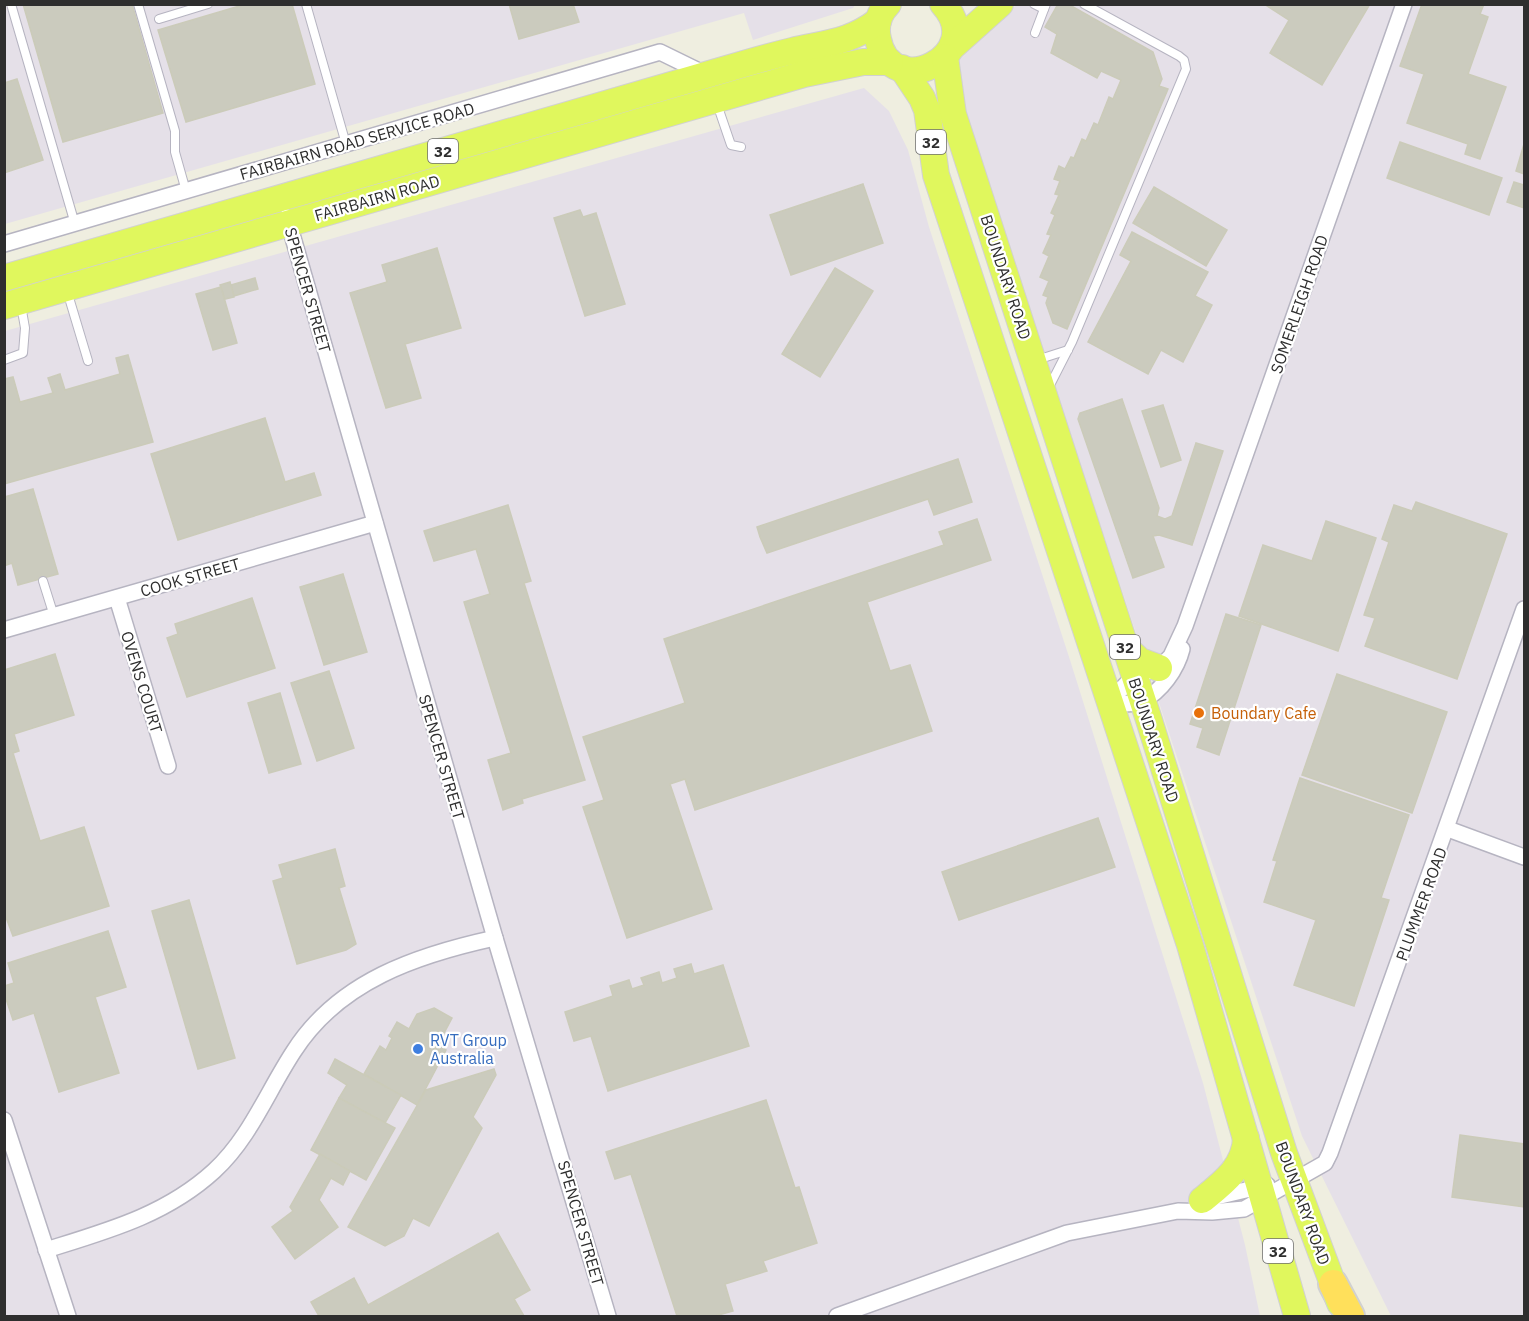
<svg xmlns="http://www.w3.org/2000/svg" width="1529" height="1321" font-family="'IBM Plex Sans',sans-serif">
  <style>
    .industrial { fill: #e5e0e8 }
    .building { fill: #cbcbbe; stroke: #cbcbb9; stroke-width: 1.5 }
    .lines { fill: none; stroke-linecap: round; stroke-linejoin: round }
    .service-casing { stroke: #b6b4c1; stroke-width: 10 }
    .minor-casing { stroke: #b6b4c1; stroke-width: 18 }
    .primary-casing { stroke: #d1d1d1; stroke-width: 28 }
    .motorway-casing { stroke: #d1d1d1; stroke-width: 32 }
    .service { stroke: #fff; stroke-width: 8 }
    .minor { stroke: #fff; stroke-width: 15 }
    .primary { stroke: #e0f75d; stroke-width: 26 }
    .motorway { stroke: #ffe05b; stroke-width: 28 }
    .food-dot { fill: #e8710a; stroke: #fff; stroke-width: 2 }
    .shop-dot { fill: #3f7fe0; stroke: #fff; stroke-width: 2 }
    .labels { text-anchor: middle; dominant-baseline: central; stroke-width: 4.5; stroke-linejoin: round; paint-order: stroke }
    .shield { fill: #fff; stroke: #6d6d6d; stroke-width: 1.5 }
    .shield-label { font-size: 15px; font-weight: bold; fill: #2e2e2e }
    .street-label { font-size: 16px; fill: #2e2e2e; stroke: #fff }
    .food-label { font-size: 16px; fill: #c56008; stroke: #fff; text-anchor: start }
    .shop-label { font-size: 16px; fill: #366cbe; stroke: #fff; text-anchor: start }
  </style>
  <rect width="100%" height="100%" fill="#efeee0"/>
  <g class="industrial">
    <polygon points="5,5 855,5 853,8 753,40 744,13 5,224"/>
    <polygon points="1016,5 1524,5 1524,1316 1391,1316 1302,1136 950,69"/>
    <polygon points="864,88 889,111 908,150 929,227 1070,660 1203,1083 1245,1245 1260,1316 5,1316 5,331"/>
  </g>
  <g class="building">
    <polygon points="23,4 132,4 163,113 63,142"/>
    <polygon points="246,4 292,4 315,84 186,122 158,30"/>
    <polygon points="509,4 573,4 579,22 519,39"/>
    <polygon points="1058,4 1068,4 1153,52 1162,79 1159,86 1168,89 1067,329 1053,323 1046,303 1048,297 1043,295 1049,281 1040,277 1049,256 1043,253 1051,235 1047,234 1055,215 1051,213 1059,195 1055,194 1060,181 1054,179 1059,166 1065,169 1071,157 1074,158 1082,139 1086,141 1094,123 1098,125 1109,97 1113,99 1121,80 1101,71 1097,78 1051,53 1057,34 1045,27"/>
    <polygon points="1264,4 1370,4 1322,85 1270,53 1289,20"/>
    <polygon points="1422,4 1484,4 1480,14 1488,17 1468,74 1506,87 1480,159 1465,154 1468,144 1407,123 1424,74 1400,66"/>
    <polygon points="17,79 43,160 4,173 4,83"/>
    <polygon points="1400,142 1502,178 1489,215 1387,178"/>
    <polygon points="1524,144 1524,174 1516,171"/>
    <polygon points="1514,182 1524,185 1524,208 1507,202"/>
    <polygon points="863,184 883,243 791,275 770,215"/>
    <polygon points="1154,187 1227,230 1206,266 1133,223"/>
    <polygon points="580,210 583,217 596,213 625,304 585,316 554,218"/>
    <polygon points="1132,232 1208,272 1195,296 1212,305 1183,362 1161,350 1148,374 1088,342 1131,261 1120,255"/>
    <polygon points="437,248 461,328 405,344 421,398 386,408 350,293 387,282 382,265"/>
    <polygon points="835,268 873,291 820,377 782,354"/>
    <polygon points="255,278 258,289 234,296 231,285"/>
    <polygon points="230,282 234,297 225,299 220,285"/>
    <polygon points="221,287 237,343 213,350 196,294"/>
    <polygon points="128,355 153,442 4,484 4,379 13,377 20,402 53,393 48,378 60,374 65,390 120,374 116,358"/>
    <polygon points="1122,399 1159,508 1157,516 1165,519 1172,516 1196,443 1223,451 1192,545 1159,535 1153,536 1164,567 1133,578 1078,419 1080,413"/>
    <polygon points="1163,405 1181,460 1161,467 1142,411"/>
    <polygon points="265,418 285,482 314,473 321,495 178,540 151,454"/>
    <polygon points="958,459 972,502 934,515 928,499 767,553 760,537 757,527"/>
    <polygon points="33,489 58,574 18,585 12,563 4,566 4,497"/>
    <polygon points="1416,502 1507,534 1457,679 1365,646 1375,618 1364,615 1389,542 1382,539 1394,505 1412,511"/>
    <polygon points="508,505 531,581 524,583 585,780 522,799 523,803 503,810 488,760 511,753 464,602 490,594 476,549 434,561 424,531"/>
    <polygon points="977,519 991,560 867,602 890,671 910,665 932,731 695,810 685,779 670,784 712,909 627,938 583,807 604,800 583,737 685,703 664,639 944,545 939,532"/>
    <polygon points="1326,521 1376,538 1338,651 1239,616 1263,545 1312,561"/>
    <polygon points="343,574 367,652 324,665 300,587"/>
    <polygon points="252,598 275,668 187,697 167,638 178,634 175,624"/>
    <polygon points="1226,614 1261,625 1219,755 1197,747 1203,728 1190,724"/>
    <polygon points="55,654 74,715 14,734 19,751 13,753 40,841 84,827 109,906 13,936 4,912 4,670"/>
    <polygon points="329,671 354,748 317,761 291,683"/>
    <polygon points="1337,674 1447,712 1412,813 1302,775"/>
    <polygon points="280,693 301,764 269,773 248,703"/>
    <polygon points="1300,778 1409,815 1381,898 1389,900 1354,1006 1294,985 1316,920 1264,902 1277,861 1273,860"/>
    <polygon points="1098,818 1115,867 959,920 942,872"/>
    <polygon points="335,849 345,886 339,888 356,944 346,950 297,964 273,881 283,878 279,865"/>
    <polygon points="189,900 235,1058 198,1069 152,911"/>
    <polygon points="108,931 126,987 95,997 119,1073 59,1092 34,1013 13,1020 4,993 4,986 14,983 8,963"/>
    <polygon points="691,964 694,974 723,965 749,1046 608,1091 591,1036 574,1041 565,1012 613,996 610,986 629,980 632,989 644,985 641,978 659,972 662,983 677,978 674,969"/>
    <polygon points="434,1008 452,1018 442,1037 446,1039 442,1047 446,1050 417,1105 364,1074 380,1046 386,1050 392,1038 389,1036 397,1022 409,1029 417,1014"/>
    <polygon points="335,1059 401,1095 385,1123 339,1098 347,1085 328,1073"/>
    <polygon points="494,1069 496,1075 473,1117 482,1128 429,1226 413,1218 404,1236 385,1246 348,1227 426,1090"/>
    <polygon points="339,1098 395,1128 366,1180 311,1150"/>
    <polygon points="766,1100 795,1188 799,1187 817,1243 763,1261 767,1271 725,1284 733,1311 715,1316 677,1316 631,1174 615,1179 606,1152"/>
    <polygon points="1460,1135 1524,1144 1524,1207 1452,1197"/>
    <polygon points="320,1154 350,1171 343,1185 331,1178 319,1200 338,1227 295,1259 272,1227 293,1211 290,1207"/>
    <polygon points="498,1233 530,1290 514,1299 524,1316 319,1316 311,1302 354,1278 368,1305"/>
  </g>
  <g class="lines">
    <defs>
      <g id="service">
        <polyline points="11,4 75,224"/>
        <polyline points="138,4 175,131 175,152 186,191"/>
        <polyline points="306,4 346,144"/>
        <polyline points="1034,4 1044,9"/>
        <polyline points="159,19 208,4"/>
        <polyline points="1035,33 1046,4"/>
        <polyline points="717,104 731,145 741,147"/>
        <polyline points="67,291 88,361"/>
        <polyline points="1035,357 1043,358 1068,350"/>
        <polyline points="4,360 23,353 25,328 21,305"/>
        <polyline points="1048,389 1072,342 1186,69 1184,60 1179,56 1084,4"/>
        <polyline points="43,581 54,616"/>
      </g>
      <g id="minor">
        <polyline points="287,217 495,938 608,1316"/>
        <polyline points="4,244 660,52 707,75"/>
        <polyline points="117,598 168,766"/>
        <polyline points="4,630 375,523"/>
        <polyline points="1109,702 1134,676 1159,668 1171,656 1185,626 1404,4"/>
        <path d="M1109 702C1119 703 1132 706 1142 701 1161 692 1177 669 1182 649"/>
        <polyline points="1448,829 1524,857"/>
        <polyline points="4,1120 68,1316"/>
        <polyline points="1212,1198 1267,1185"/>
        <path d="M46 1250C107 1231 166 1215 214 1171 250 1138 267 1092 294 1051 339 981 417 955 495 938"/>
        <polyline points="837,1316 1067,1233 1178,1211 1212,1212 1244,1209 1325,1163 1330,1153 1524,609"/>
      </g>
      <g id="primary">
        <path d="M888 4C879 13 875 26 878 39 891 105 989 54 943 4"/>
        <polyline points="952,47 1000,4"/>
        <polyline points="945,57 953,114 1149,720 1284,1153 1340,1303"/>
        <polyline points="902,68 922,98 927,110 936,175 1190,945 1297,1316"/>
        <path d="M4 278 730 68C750 62 771 56 792 51 826 43 849 43 878 21"/>
        <polyline points="4,306 804,74 863,62 890,62"/>
        <polyline points="1125,647 1140,661 1159,668"/>
        <path d="M1202 1200C1223 1183 1245 1167 1246 1138"/>
      </g>
      <polyline id="motorway" points="1333,1284 1350,1316"/>
    </defs>
    <use href="#service" class="service-casing"/>
    <use href="#minor" class="minor-casing"/>
    <use href="#primary" class="primary-casing"/>
    <use href="#motorway" class="motorway-casing"/>
    <use href="#service" class="service"/>
    <use href="#minor" class="minor"/>
    <use href="#primary" class="primary"/>
    <use href="#motorway" class="motorway"/>
  </g>
  <circle class="food-dot" cx="1199" cy="713" r="6"/>
  <circle class="shop-dot" cx="418" cy="1049" r="6"/>
  <g class="labels">
    <g class="shield">
      <rect x="916" y="130" width="30" height="24" rx="4.5"/>
      <rect x="428" y="139" width="30" height="24" rx="4.5"/>
      <rect x="1110" y="635" width="30" height="24" rx="4.5"/>
      <rect x="1263" y="1239" width="30" height="24" rx="4.5"/>
    </g>
    <g class="shield-label">
      <text x="931" y="142">32</text>
      <text x="443" y="151">32</text>
      <text x="1125" y="647">32</text>
      <text x="1278" y="1251">32</text>
    </g>
    <g class="street-label">
      <text transform="translate(357 141) rotate(-16)">FAIRBAIRN ROAD SERVICE ROAD</text>
      <text transform="translate(377 198) rotate(-16)">FAIRBAIRN ROAD</text>
      <text transform="translate(1006 277) rotate(72)">BOUNDARY ROAD</text>
      <text transform="translate(308 290) rotate(74)">SPENCER STREET</text>
      <text transform="translate(1299 304) rotate(-71)">SOMERLEIGH ROAD</text>
      <text transform="translate(190 577) rotate(-16)">COOK STREET</text>
      <text transform="translate(142 682) rotate(73)">OVENS COURT</text>
      <text transform="translate(1154 740) rotate(72)">BOUNDARY ROAD</text>
      <text transform="translate(442 757) rotate(74)">SPENCER STREET</text>
      <text transform="translate(1421 904) rotate(-70)">PLUMMER ROAD</text>
      <text transform="translate(1303 1203) rotate(70)">BOUNDARY ROAD</text>
      <text transform="translate(581 1223) rotate(74)">SPENCER STREET</text>
    </g>
    <g class="food-label">
      <text x="1211" y="713">Boundary Cafe</text>
    </g>
    <g class="shop-label">
      <text x="430" y="1040">RVT Group<tspan x="430" dy="18">Australia</tspan></text>
    </g>
  </g>
  <rect width="1529" height="1321" fill="none" stroke="#2e2e2e" stroke-width="12"/>
</svg>
